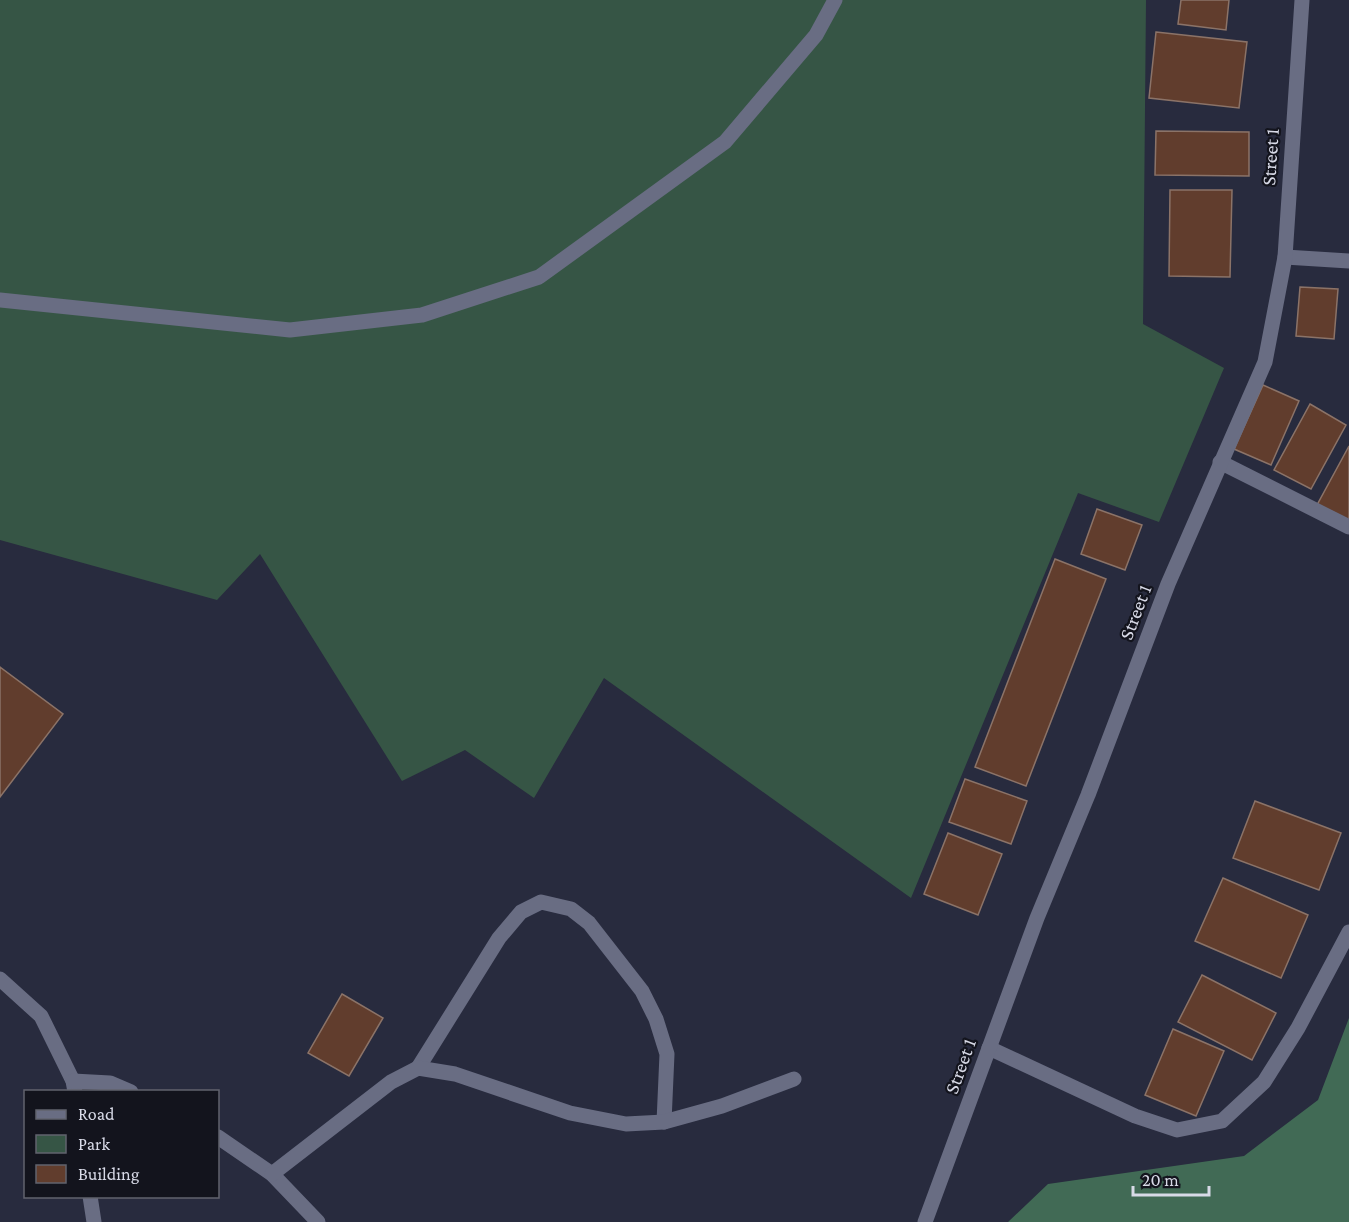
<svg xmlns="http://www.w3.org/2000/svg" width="1349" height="1222" font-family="'Crimson Pro',serif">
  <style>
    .green { fill: #365545 }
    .forest { fill: #416a55 }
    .building { fill: #613d2d; stroke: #8b7368; stroke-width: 1.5 }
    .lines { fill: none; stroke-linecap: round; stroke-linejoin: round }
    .minor { stroke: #696d83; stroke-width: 15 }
    .labels { text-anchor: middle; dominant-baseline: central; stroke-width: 4.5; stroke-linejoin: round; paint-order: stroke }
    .street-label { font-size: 20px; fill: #d8dae7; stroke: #13141d }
  </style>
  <rect width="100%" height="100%" fill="#282b3e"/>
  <polygon class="green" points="0,0 1146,0 1143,324 1224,368 1159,522 1078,493 911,898 604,678 534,798 465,750 402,781 260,554 217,600 0,540"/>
  <polygon class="forest" points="1349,1018 1349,1222 1008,1222 1048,1184 1244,1156 1318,1100"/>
  <g class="building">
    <polygon points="1181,0 1229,0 1226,30 1178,24"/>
    <polygon points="1156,32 1247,42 1239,108 1149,98"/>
    <polygon points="1156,131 1249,132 1249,176 1155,175"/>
    <polygon points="1170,190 1232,190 1230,277 1169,276"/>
    <polygon points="1300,287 1338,289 1334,339 1296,336"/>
    <polygon points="1263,385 1299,401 1271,465 1234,449"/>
    <polygon points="1310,404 1346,425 1311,489 1274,470"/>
    <polygon points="1349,446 1349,522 1317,505"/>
    <polygon points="1097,509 1142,525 1125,570 1081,554"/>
    <polygon points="1055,559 1106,579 1026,786 975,767"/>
    <polygon points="0,667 63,714 0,797"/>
    <polygon points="965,779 1027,801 1011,844 949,822"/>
    <polygon points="1255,801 1341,833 1319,890 1233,858"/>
    <polygon points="948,833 1002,854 978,915 924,894"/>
    <polygon points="1223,878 1308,915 1281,978 1195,941"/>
    <polygon points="1202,975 1276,1013 1252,1060 1178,1022"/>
    <polygon points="342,994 383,1018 349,1076 308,1053"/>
    <polygon points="1173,1029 1224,1051 1196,1116 1145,1095"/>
  </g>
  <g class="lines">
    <g class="minor">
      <polyline points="1285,257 1349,261"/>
      <polyline points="0,300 290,330 422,315 539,277 725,142 816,35 835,0"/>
      <polyline points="1220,462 1349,527"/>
      <polyline points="0,979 41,1016 73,1081 75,1092"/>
      <polyline points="989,1048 1135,1116 1177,1130 1222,1121 1264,1082 1298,1028 1349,932"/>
      <polyline points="418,1068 499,938 521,912 541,902 571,909 589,923 642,991 656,1019 667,1054 664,1122"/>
      <polyline points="73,1081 110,1083 131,1092"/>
      <polyline points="218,1137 272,1174 318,1222"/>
      <polyline points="272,1174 391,1082 418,1068 455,1074 570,1113 626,1124 664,1122 722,1106 794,1079"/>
      <polyline points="90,1196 94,1222"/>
      <polyline points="925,1222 1037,918 1088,795 1168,584 1265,362 1285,257 1302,0"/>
    </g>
  </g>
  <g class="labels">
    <g class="street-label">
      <text transform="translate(1270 157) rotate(-86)">Street 1</text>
      <text transform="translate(1135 612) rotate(-69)">Street 1</text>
      <text transform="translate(960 1066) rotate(-70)">Street 1</text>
    </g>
  </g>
  <rect x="24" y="1090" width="195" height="108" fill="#13141d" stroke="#62636e" stroke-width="1.5"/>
  <rect x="36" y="1110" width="30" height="9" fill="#696d83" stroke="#62636e" stroke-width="1.5"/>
  <text x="78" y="1120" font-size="18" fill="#d8dae7">Road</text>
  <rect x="36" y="1135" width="30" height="18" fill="#365545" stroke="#62636e" stroke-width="1.5"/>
  <text x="78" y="1150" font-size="18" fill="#d8dae7">Park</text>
  <rect x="36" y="1165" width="30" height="18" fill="#613d2d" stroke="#62636e" stroke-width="1.5"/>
  <text x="78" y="1180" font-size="18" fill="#d8dae7">Building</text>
  <path d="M1133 1186v9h76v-9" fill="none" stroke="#d8dae7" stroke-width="3"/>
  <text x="1142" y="1186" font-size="18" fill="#d8dae7" stroke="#13141d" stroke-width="4.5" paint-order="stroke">20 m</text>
</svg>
